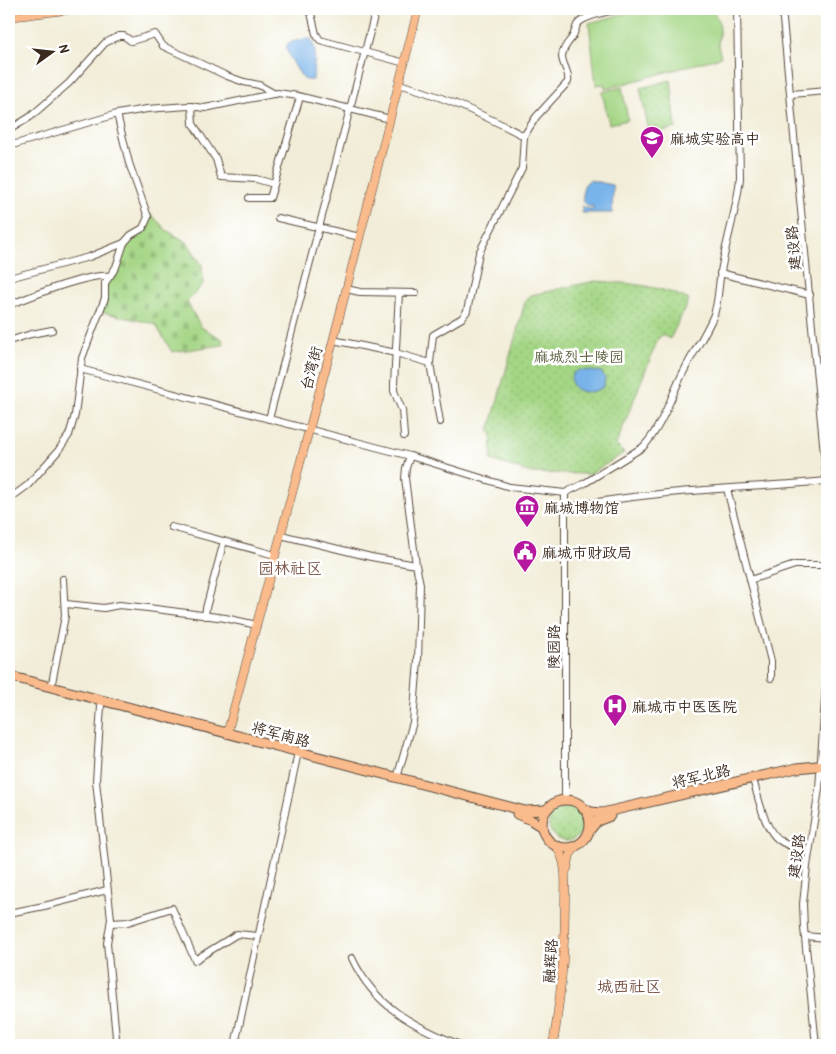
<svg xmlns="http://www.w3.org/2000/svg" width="836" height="1054" font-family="'Patrick Hand','LXGW WenKai TC',sans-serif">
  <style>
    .green { fill: url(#green-dots); stroke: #708052 }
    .cemetery { fill: url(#cemetery-stones); stroke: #708052 }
    .pitch { fill: #a4d685; stroke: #708052 }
    .water { fill: #78b3e9; stroke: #5a6e84 }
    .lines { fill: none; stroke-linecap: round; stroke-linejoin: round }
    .minor-casing { stroke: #56473a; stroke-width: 8 }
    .major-casing { stroke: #56473a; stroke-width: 9 }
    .highway-casing { stroke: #56473a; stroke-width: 11 }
    .minor { stroke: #fff; stroke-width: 6 }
    .major { stroke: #fabb8c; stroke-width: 8 }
    .highway { stroke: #fabb8c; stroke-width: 9 }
    .labels { text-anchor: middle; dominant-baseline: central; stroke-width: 5; stroke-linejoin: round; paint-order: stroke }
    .poi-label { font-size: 15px; fill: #3b2a1e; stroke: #fff; text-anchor: start }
    .street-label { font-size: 15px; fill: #3b2a1e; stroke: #fff }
    .park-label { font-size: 15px; fill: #5a5e3d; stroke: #fff }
    .neighbourhood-label { font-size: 16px; fill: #755043; stroke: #fff }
  </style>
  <defs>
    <pattern id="green-dots" width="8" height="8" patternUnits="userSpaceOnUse" patternTransform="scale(1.25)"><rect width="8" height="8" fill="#a4d685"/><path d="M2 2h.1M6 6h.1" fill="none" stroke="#8eb872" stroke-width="1.8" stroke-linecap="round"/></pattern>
    <pattern id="cemetery-stones" width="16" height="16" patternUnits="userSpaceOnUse" patternTransform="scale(1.25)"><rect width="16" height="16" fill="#a4d685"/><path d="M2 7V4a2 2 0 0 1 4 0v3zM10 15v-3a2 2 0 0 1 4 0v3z" fill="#8eb872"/></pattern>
  </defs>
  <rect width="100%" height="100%" fill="#fff"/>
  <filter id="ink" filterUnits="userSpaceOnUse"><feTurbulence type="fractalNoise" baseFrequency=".02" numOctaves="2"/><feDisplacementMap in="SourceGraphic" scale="10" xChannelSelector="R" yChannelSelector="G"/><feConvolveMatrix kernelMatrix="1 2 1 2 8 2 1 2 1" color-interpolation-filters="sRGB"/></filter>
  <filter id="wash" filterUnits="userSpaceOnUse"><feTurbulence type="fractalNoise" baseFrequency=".0096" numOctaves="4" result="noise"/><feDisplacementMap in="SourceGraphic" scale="20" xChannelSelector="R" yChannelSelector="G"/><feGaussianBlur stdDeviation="1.12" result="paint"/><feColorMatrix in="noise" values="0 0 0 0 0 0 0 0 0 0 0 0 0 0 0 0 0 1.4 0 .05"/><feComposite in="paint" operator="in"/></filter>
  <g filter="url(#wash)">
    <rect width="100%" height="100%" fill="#f2edd8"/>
    <g class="green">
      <polygon points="671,80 676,128 658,132 656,127 648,128 640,88"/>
      <path d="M595 281C627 283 660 285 689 300L670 339 662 335 658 339 616 445 624 453 590 474 531 473 491 460 492 435 489 431 525 302 531 295Z"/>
      <circle cx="566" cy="824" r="17"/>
    </g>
    <polygon class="cemetery" points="151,214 166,230 187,242 202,265 203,284 187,302 201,327 222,339 223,345 172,352 155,324 101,312 106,286 129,239 146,228"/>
    <g class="pitch">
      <polygon points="642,9 712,9 717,18 720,26 718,45 721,57 605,89 604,84 596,85 589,23"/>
      <polygon points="622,87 628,120 609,124 602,92"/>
    </g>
    <g class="water">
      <path d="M308 38 312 40 315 50 313 80C309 80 307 81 304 79 299 75 289 55 286 49L288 43Z"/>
      <path d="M590 180 612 185 613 187 612 213H582V206L589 209H594V207L588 206 583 201C583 192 581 185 590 180Z"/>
      <path d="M579 370 601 372 605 378 604 386C593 396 566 394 572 374Z"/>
    </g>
  </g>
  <g filter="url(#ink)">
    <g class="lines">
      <defs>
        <g id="minor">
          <polyline points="310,9 316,34 320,40 405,63"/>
          <polyline points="782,9 827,485"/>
          <path d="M399 84C443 96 484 115 524 136"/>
          <polyline points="791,94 827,91"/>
          <polyline points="192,106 193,124 216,159 221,177 256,179 274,184"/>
          <polyline points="9,130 30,117 69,83 105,43 119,36 124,36 131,41 155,34 163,46 227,76 244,82 259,85 275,94"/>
          <polyline points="9,146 117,114 147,109 188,106 205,108 278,93 298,96 390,119"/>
          <polyline points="249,198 270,198 300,97"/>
          <polyline points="278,218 360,237"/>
          <polyline points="720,273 810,295"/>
          <polyline points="9,278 89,257 124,243"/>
          <polyline points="346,289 360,292 416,293"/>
          <polyline points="399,293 394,384 394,391 402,410 404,436"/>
          <path d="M9 305C32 296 88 273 110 276"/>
          <polyline points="333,340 396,353 430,363"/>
          <polyline points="9,341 31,334 52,330"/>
          <path d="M80 369 410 456 510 487 565 493 585 483 643 447C660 429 669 403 679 381 689 359 703 339 713 317 719 302 718 287 721 272 726 240 737 210 740 178L737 9"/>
          <polyline points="269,419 376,9"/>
          <path d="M440 422 430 363 433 335 462 318 467 311 479 253 522 168 524 136 536 117 568 82C570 72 562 65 562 56 563 48 567 44 571 39 575 34 575 29 577 25 582 16 610 11 620 9"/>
          <polyline points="727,489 771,661 771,678"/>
          <polyline points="9,499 28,485 58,451 69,435 75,415 82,358 105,298 105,283 116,267 124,243 131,235 143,228 148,217 129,163 117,114"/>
          <path d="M565 508C651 490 740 489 827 481"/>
          <polyline points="171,527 275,555"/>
          <polyline points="281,535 371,557 416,565"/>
          <polyline points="750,580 795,565 827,565"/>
          <polyline points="66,604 104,608 119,605 148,608 225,618 257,625"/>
          <polyline points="205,616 206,608 224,541"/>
          <polyline points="51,688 65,616 63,579"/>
          <polyline points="101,706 96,781 111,919 107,943 116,1037"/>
          <polyline points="397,778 413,722 418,661 420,584 416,565 405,478 406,468 410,456"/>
          <path d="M754 783C759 800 765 830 779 840 788 847 799 848 809 851"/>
          <polyline points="565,800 565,493"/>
          <polyline points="9,913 44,906 107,890"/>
          <polyline points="111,923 128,922 172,908 195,960 237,934 258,936"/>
          <polyline points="805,936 827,938"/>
          <path d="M352 958C374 1006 413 1026 460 1045"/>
          <polyline points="235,1045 297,757"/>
          <polyline points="816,1045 804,928 803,904 807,866 819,789 827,670"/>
          <polyline points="816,1045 827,1042"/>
        </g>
        <g id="major">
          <polyline points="9,17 74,9"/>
          <polyline points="227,734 332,345 418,9"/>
          <polyline points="567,869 570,855 576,846"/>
          <path d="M553 1045C561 997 565 951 565 902 565 884 568 862 556 846"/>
        </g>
        <g id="highway">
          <polyline points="9,676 525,811 546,810"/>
          <circle cx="566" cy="824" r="24"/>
          <polyline points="583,808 591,812 602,813 797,768 827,765"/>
          <polyline points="517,814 531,820 542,827"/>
          <polyline points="589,831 597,821 610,816"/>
        </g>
      </defs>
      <use href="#minor" class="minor-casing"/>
      <use href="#major" class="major-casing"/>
      <use href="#highway" class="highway-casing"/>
      <use href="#minor" class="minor"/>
      <use href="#major" class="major"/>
      <use href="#highway" class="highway"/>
    </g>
  </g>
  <defs>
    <symbol id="school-pin" viewBox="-11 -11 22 30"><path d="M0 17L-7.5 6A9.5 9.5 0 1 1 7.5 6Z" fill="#b5179e" stroke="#fff"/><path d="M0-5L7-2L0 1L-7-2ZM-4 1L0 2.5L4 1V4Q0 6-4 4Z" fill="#fff"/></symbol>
    <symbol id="museum-pin" viewBox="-11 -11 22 30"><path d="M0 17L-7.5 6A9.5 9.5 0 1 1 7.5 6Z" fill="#b5179e" stroke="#fff"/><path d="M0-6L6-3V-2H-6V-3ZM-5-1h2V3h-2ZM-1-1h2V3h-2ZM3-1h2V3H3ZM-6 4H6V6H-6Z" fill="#fff"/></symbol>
    <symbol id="civic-pin" viewBox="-11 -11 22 30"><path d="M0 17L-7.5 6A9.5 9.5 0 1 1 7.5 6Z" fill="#b5179e" stroke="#fff"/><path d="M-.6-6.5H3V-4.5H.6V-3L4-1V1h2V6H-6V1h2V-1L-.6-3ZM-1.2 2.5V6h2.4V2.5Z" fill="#fff"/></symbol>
    <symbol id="hospital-pin" viewBox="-11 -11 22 30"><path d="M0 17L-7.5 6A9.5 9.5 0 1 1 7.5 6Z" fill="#b5179e" stroke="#fff"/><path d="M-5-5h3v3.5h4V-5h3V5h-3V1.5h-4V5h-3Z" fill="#fff"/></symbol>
  </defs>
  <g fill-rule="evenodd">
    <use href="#school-pin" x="638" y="124" width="28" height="38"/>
    <use href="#museum-pin" x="513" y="493" width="28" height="38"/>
    <use href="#civic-pin" x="511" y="538" width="28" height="38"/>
    <use href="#hospital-pin" x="601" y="692" width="28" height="38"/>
  </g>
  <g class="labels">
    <g class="poi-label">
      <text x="670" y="138">麻城实验高中</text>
      <text x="544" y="507">麻城博物馆</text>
      <text x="542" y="552">麻城市财政局</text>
      <text x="632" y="706">麻城市中医医院</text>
    </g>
    <g class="street-label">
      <text transform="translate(793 248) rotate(-95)">建设路</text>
      <text transform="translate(311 368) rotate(-75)">台湾街</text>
      <text transform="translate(553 647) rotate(-90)">陵园路</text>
      <text transform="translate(281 734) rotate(15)">将军南路</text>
      <text transform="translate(701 776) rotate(-13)">将军北路</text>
      <text transform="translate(796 856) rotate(-82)">建设路</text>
      <text transform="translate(550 961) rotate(-86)">融辉路</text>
    </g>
    <g class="park-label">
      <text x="579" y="356">麻城烈士陵园</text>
    </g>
    <g class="neighbourhood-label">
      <text x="290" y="568">园林社区</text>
      <text x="629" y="986">城西社区</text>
    </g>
  </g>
  <rect width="836" height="1054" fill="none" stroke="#fff" stroke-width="30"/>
  <g transform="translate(52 52) rotate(75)" stroke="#ffffff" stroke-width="4" paint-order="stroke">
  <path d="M0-4L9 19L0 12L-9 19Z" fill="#3b2a1e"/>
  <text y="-8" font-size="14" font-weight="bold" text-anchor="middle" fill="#3b2a1e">N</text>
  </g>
</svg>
